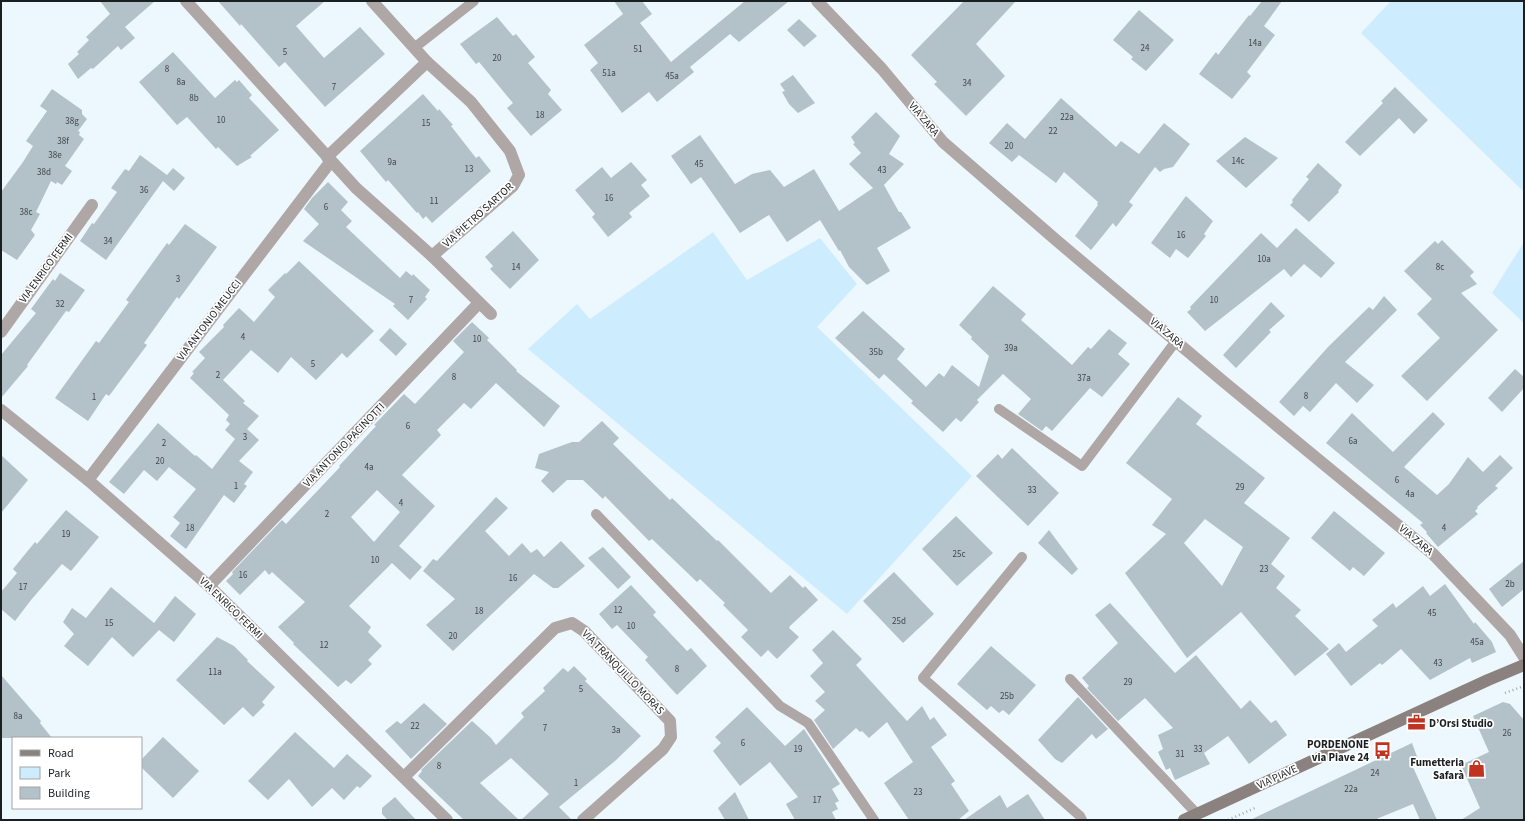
<svg xmlns="http://www.w3.org/2000/svg" width="1525" height="821" font-family="'Source Sans 3',sans-serif">
  <style>
    .green { fill: #cdedff }
    .building { fill: #b3c1c9; fill-rule: evenodd }
    .lines { fill: none; stroke-linecap: round; stroke-linejoin: round }
    .path { stroke: #a2acb1; stroke-width: 2.5; stroke-dasharray: 1 3; stroke-linecap: butt }
    .lane { stroke: #aea7a6; stroke-width: 10 }
    .street { stroke: #aea7a6; stroke-width: 12 }
    .secondary { stroke: #8b817f; stroke-width: 12 }
    .labels { text-anchor: middle; dominant-baseline: central; stroke-width: 3.5; stroke-linejoin: round; paint-order: stroke }
    .number-label { font-size: 9px; fill: #40484c }
    .street-label { font-size: 11px; fill: #1a1f22; stroke: #fff }
    .poi-label { font-size: 11px; font-weight: bold; fill: #1a1f22; stroke: #fff; text-anchor: end }
  </style>
  <rect width="100%" height="100%" fill="#ecf8fe"/>
  <g class="green">
    <polygon points="1391,1 1524,1 1524,192 1361,33"/>
    <polygon points="713,232 747,280 820,238 857,284 817,327 972,476 847,614 528,349 577,304 590,319"/>
    <polygon points="1524,242 1524,323 1492,293"/>
  </g>
  <g class="building">
    <polygon points="100,1 155,1 125,27 135,38 121,50 118,46 93,69 91,68 78,79 68,64 79,54 77,52 89,40 86,37 110,14"/>
    <polygon points="218,1 325,1 296,26 324,58 360,27 385,54 325,107 285,62 279,67 241,24 240,26"/>
    <polygon points="614,1 642,1 652,14 640,23 671,62 745,1 789,1 739,42 730,34 690,67 694,72 657,102 649,92 622,113 590,70 598,63 584,45 623,14"/>
    <polygon points="964,1 1016,1 976,44 1005,76 966,116 934,84 937,82 911,55"/>
    <polygon points="1262,1 1282,1 1264,26 1275,35 1247,72 1251,76 1232,99 1199,74 1216,52 1218,55 1249,15 1250,16"/>
    <polygon points="1139,10 1174,40 1146,71 1131,59 1133,57 1113,40"/>
    <polygon points="497,17 513,36 516,34 535,57 528,63 551,90 548,94 562,110 531,136 507,108 513,103 479,62 476,64 460,44"/>
    <polygon points="799,19 817,36 804,47 787,30"/>
    <polygon points="173,52 215,98 235,80 237,82 239,80 252,95 249,98 279,130 250,156 252,157 237,166 218,147 216,149 187,117 177,125 139,82"/>
    <polygon points="793,75 815,103 798,113 789,104 782,92 785,91 780,84"/>
    <polygon points="1395,87 1428,120 1414,134 1399,118 1360,156 1345,142 1383,103 1381,101"/>
    <polygon points="52,89 82,110 82,114 87,119 78,131 80,132 79,135 84,139 65,166 72,171 62,185 57,182 56,184 51,181 36,212 40,214 31,230 35,235 17,260 1,250 1,192 23,162 33,146 26,141 47,111 40,106"/>
    <polygon points="423,94 438,111 439,109 453,125 451,126 476,158 479,156 491,171 432,223 426,216 423,219 418,212 417,213 388,180 386,182 360,151"/>
    <polygon points="1061,98 1116,147 1121,141 1139,154 1164,123 1190,144 1173,167 1164,169 1160,172 1155,167 1129,202 1133,205 1116,227 1113,223 1091,250 1075,236 1098,205 1097,204 1098,202 1064,172 1056,183 1019,155 1012,162 989,143 1007,123 1025,139"/>
    <polygon points="876,112 900,136 889,154 904,164 884,185 899,212 901,212 911,228 877,248 890,271 867,285 849,267 840,250 839,251 820,220 787,242 769,215 740,233 701,177 691,184 671,156 700,135 735,184 752,174 770,170 784,187 814,169 839,211 873,188 849,164 861,153 853,144 855,143 851,137"/>
    <polygon points="1245,137 1278,158 1246,188 1216,161"/>
    <polygon points="140,155 167,175 173,168 185,178 174,191 163,181 106,260 80,241 92,223 94,224 117,192 111,188 125,169 129,171"/>
    <polygon points="631,162 647,180 641,185 650,196 629,213 632,217 608,237 592,217 595,214 575,190 602,167 611,178"/>
    <polygon points="1318,163 1342,185 1338,191 1339,192 1309,222 1290,205 1293,202 1292,200 1309,179 1306,177"/>
    <polygon points="328,182 348,202 341,210 352,221 346,227 400,278 406,271 412,276 413,274 430,290 425,297 427,299 408,320 393,306 395,304 303,241 319,224 304,209 312,198"/>
    <polygon points="1186,196 1213,221 1204,234 1206,236 1188,258 1176,249 1170,258 1151,243"/>
    <polygon points="185,224 217,247 179,299 177,297 144,343 147,345 109,396 106,394 88,421 55,398 96,341 99,343 129,302 126,300 167,243 169,245"/>
    <polygon points="1296,228 1335,263 1321,278 1304,264 1291,277 1284,269 1205,331 1187,312 1191,309 1190,307 1261,233 1277,248"/>
    <polygon points="513,231 539,260 510,289 490,269 493,266 485,257"/>
    <polygon points="1442,240 1474,272 1470,276 1477,284 1461,293 1498,330 1427,401 1401,376 1440,338 1417,314 1432,299 1404,271 1435,241 1438,244"/>
    <polygon points="299,261 374,331 347,358 342,353 316,380 291,357 278,373 251,350 223,380 245,401 243,403 259,416 247,429 259,440 239,461 253,472 244,484 247,486 234,503 224,495 186,549 170,536 180,523 173,517 196,489 169,467 157,481 144,470 124,494 109,482 158,423 195,456 196,455 212,469 235,439 225,430 230,424 226,420 229,415 190,378 194,373 192,372 205,358 199,352 224,327 223,325 239,308 254,322 275,297 268,290 285,273 286,274"/>
    <polygon points="60,273 85,290 69,312 66,311 27,365 28,366 1,398 1,355 36,313 31,309 53,279 55,281"/>
    <polygon points="993,286 1026,314 1021,320 1072,365 1088,347 1091,349 1109,329 1127,343 1118,354 1130,364 1102,397 1090,388 1052,431 1046,426 1042,431 1018,414 1031,399 1003,374 977,400 979,402 961,422 956,418 943,432 911,403 913,401 884,374 879,379 835,338 863,311 905,349 897,359 926,387 939,373 944,377 952,365 979,387 989,356 971,339 972,337 959,325"/>
    <polygon points="1384,296 1397,310 1345,362 1374,385 1357,403 1336,383 1310,412 1303,406 1294,416 1279,402 1328,347 1369,307 1373,310"/>
    <polygon points="1271,302 1285,316 1269,330 1271,332 1236,368 1223,355"/>
    <path d="M472 322 489 338 487 340 517 370 516 371 560 406 544 427 496 383 471 409 464 403 437 430 441 435 402 475 435 506 399 546 422 567 410 580 392 563 349 606 371 627 368 632 382 646 368 660 372 664 351 684 346 680 338 687 293 644 294 643 278 627 305 602 272 572 269 575 265 570 240 595 226 581 233 574 232 572 282 520 286 524 340 467 339 466 376 426 374 425 404 394 415 404 464 352 453 341ZM377 490 400 512 374 542 351 517Z"/>
    <polygon points="390,328 407,344 396,356 379,340"/>
    <polygon points="1515,369 1524,377 1524,388 1502,412 1488,398"/>
    <path d="M1178 397 1202 416 1196 424 1265 478 1244 503 1290 538 1271 564 1285 576 1276 588 1301 610 1295 616 1329 649 1295 676 1241 612 1187 658 1125 573 1166 534 1152 525 1172 499 1126 463ZM1205 519 1243 547 1222 586 1184 543Z"/>
    <polygon points="1433,412 1445,424 1404,467 1437,495 1449,484 1468,457 1483,472 1500,455 1513,468 1495,486 1498,488 1477,507 1478,508 1475,511 1478,514 1438,547 1426,533 1427,532 1420,525 1423,523 1326,443 1352,413 1393,452"/>
    <polygon points="602,421 619,438 613,444 670,500 672,498 717,541 718,540 771,593 790,575 803,588 805,586 818,600 790,626 789,628 799,637 777,659 768,650 761,657 741,637 748,630 723,605 725,603 700,579 697,582 652,539 649,541 605,496 603,499 583,480 567,480 553,493 541,481 549,472 535,468 539,454 572,442 579,442"/>
    <polygon points="1012,448 1059,493 1028,526 976,476 998,454 1002,459"/>
    <polygon points="1,455 28,480 1,513"/>
    <polygon points="496,497 508,508 485,531 509,556 522,543 531,553 537,549 544,557 561,541 585,566 558,588 553,588 534,574 453,651 426,625 455,599 423,571 433,559 437,561"/>
    <polygon points="66,510 99,537 71,571 62,564 31,600 15,621 1,609 1,592 17,573 13,569 35,542 37,544"/>
    <polygon points="1334,511 1385,553 1364,576 1353,567 1350,571 1311,538"/>
    <polygon points="956,516 993,553 957,586 922,549"/>
    <polygon points="1049,530 1078,569 1072,575 1038,543"/>
    <polygon points="603,547 631,577 618,589 588,558"/>
    <polygon points="1524,561 1524,589 1502,607 1489,589"/>
    <polygon points="894,572 934,614 903,643 863,601"/>
    <polygon points="1445,584 1474,624 1475,622 1492,642 1496,652 1472,663 1470,658 1430,680 1401,649 1382,665 1380,663 1351,686 1326,654 1339,643 1346,652 1378,626 1372,620 1393,603 1396,608 1423,586 1430,596"/>
    <polygon points="631,585 656,612 653,615 687,651 691,648 707,666 677,695 645,660 648,657 617,625 612,629 599,614"/>
    <polygon points="111,587 154,623 175,596 196,614 174,642 159,630 133,657 112,637 88,666 64,646 74,634 63,622 72,608 86,618"/>
    <polygon points="1110,603 1175,673 1196,655 1241,709 1250,700 1271,723 1276,720 1287,735 1249,764 1228,736 1204,753 1210,764 1175,780 1170,768 1166,770 1158,752 1163,749 1158,735 1173,728 1145,698 1118,721 1087,688 1089,686 1082,678 1118,643 1095,615"/>
    <polygon points="833,630 862,659 856,665 907,721 922,706 930,720 934,717 947,735 931,747 955,781 951,784 969,811 958,820 909,820 884,783 913,762 887,722 869,738 862,731 860,732 856,728 833,749 814,720 825,710 815,701 825,692 810,676 823,663 812,650"/>
    <polygon points="217,637 234,646 248,660 247,661 275,687 262,702 265,705 253,717 243,707 224,725 176,680"/>
    <polygon points="991,646 1036,685 1009,715 1003,710 999,713 991,706 987,710 957,684"/>
    <polygon points="574,666 587,679 585,681 641,736 615,761 559,807 572,820 521,820 549,794 511,758 480,783 519,820 464,820 418,776 422,771 421,770 472,721 491,738 496,745 524,717 521,713 545,691 543,688 563,668 568,672"/>
    <polygon points="1,675 41,721 40,723 52,738 1,738"/>
    <polygon points="1078,697 1108,729 1096,739 1092,734 1062,763 1055,759 1038,740"/>
    <polygon points="1503,702 1510,704 1524,720 1524,820 1461,820 1480,808 1461,765 1489,752 1473,716"/>
    <polygon points="424,703 447,724 411,759 385,731 397,721 401,724"/>
    <polygon points="747,707 785,746 804,729 840,784 832,789 839,801 835,803 838,809 832,812 836,820 795,820 786,804 798,797 770,762 740,786 713,751 721,743 715,737"/>
    <polygon points="295,732 334,768 347,754 372,776 360,788 357,786 344,800 332,788 312,807 289,779 268,800 248,781"/>
    <polygon points="163,737 199,771 173,798 141,767 141,760"/>
    <polygon points="1412,743 1419,762 1412,765 1437,820 1420,820 1413,804 1374,820 1250,820"/>
    <polygon points="735,792 749,820 725,820 718,808"/>
    <polygon points="1028,794 1045,820 964,820 1000,795 1007,808"/>
    <polygon points="395,797 403,806 416,820 388,820 382,814 382,808"/>
  </g>
  <g class="lines">
    <g class="path">
      <polyline points="1505,693 1524,686"/>
      <polyline points="1228,820 1255,808"/>
    </g>
    <g class="lane">
      <polyline points="414,48 474,1"/>
      <polyline points="999,409 1082,466 1176,341"/>
      <polyline points="596,514 780,706 808,723 874,820"/>
      <polyline points="1022,557 923,678 1080,816 1082,820"/>
      <polyline points="1070,679 1197,814"/>
    </g>
    <g class="street">
      <polyline points="186,1 356,188 432,256 491,314"/>
      <polyline points="372,1 427,62 471,102 510,151 519,175 513,186 432,256"/>
      <polyline points="817,1 882,69 943,142 1056,240 1224,382 1433,554 1510,635 1524,657"/>
      <polyline points="327,157 427,62"/>
      <polyline points="1,332 92,205"/>
      <polyline points="1,410 88,480 209,586 447,820"/>
      <polyline points="88,480 331,161"/>
      <polyline points="209,586 479,303"/>
      <polyline points="404,777 555,628 572,623 584,631 670,721 671,737 663,749 583,820"/>
    </g>
    <polyline class="secondary" points="1184,820 1488,680 1524,665"/>
  </g>
  <defs>
    <symbol id="office-bare" viewBox="-9 -9 18 18"><path d="M-6-3h4V-5.5h4V-3h4V5H-6ZM-1-4.5V-3h2v-1.5ZM-6 0V1H6V0Z" fill="#bf3320" stroke="#fff" stroke-width="2.5" paint-order="stroke"/></symbol>
    <symbol id="bus-bare" viewBox="-9 -9 18 18"><path d="M-5-6H5V4H4V6H2V4H-2V6H-4V4H-5ZM-3.5-4V0h7V-4ZM-3.5 1.2v1.5H-2V1.2ZM2 1.2v1.5H3.5V1.2Z" fill="#bf3320" stroke="#fff" stroke-width="2.5" paint-order="stroke"/></symbol>
    <symbol id="shop-bare" viewBox="-9 -9 18 18"><path d="M-5-2.5h2.3a2.7 3.5 0 0 1 5.4 0H5L5.5 6h-11ZM-1.5-2.5h3a1.5 2.3 0 0 0-3 0Z" fill="#bf3320" stroke="#fff" stroke-width="2.5" paint-order="stroke"/></symbol>
  </defs>
  <g fill-rule="evenodd">
    <use href="#office-bare" x="1404" y="710" width="25" height="25"/>
    <use href="#bus-bare" x="1370" y="738" width="25" height="25"/>
    <use href="#shop-bare" x="1464" y="756" width="25" height="25"/>
  </g>
  <g class="labels">
    <g class="number-label">
      <text x="1255" y="43">14a</text>
      <text x="1145" y="48">24</text>
      <text x="638" y="49">51</text>
      <text x="285" y="52">5</text>
      <text x="497" y="58">20</text>
      <text x="167" y="69">8</text>
      <text x="609" y="73">51a</text>
      <text x="672" y="76">45a</text>
      <text x="181" y="82">8a</text>
      <text x="967" y="83">34</text>
      <text x="334" y="87">7</text>
      <text x="194" y="98">8b</text>
      <text x="540" y="115">18</text>
      <text x="1067" y="117">22a</text>
      <text x="221" y="120">10</text>
      <text x="72" y="121">38g</text>
      <text x="426" y="123">15</text>
      <text x="1053" y="131">22</text>
      <text x="63" y="141">38f</text>
      <text x="1009" y="146">20</text>
      <text x="55" y="155">38e</text>
      <text x="1238" y="161">14c</text>
      <text x="392" y="162">9a</text>
      <text x="699" y="164">45</text>
      <text x="469" y="169">13</text>
      <text x="882" y="170">43</text>
      <text x="44" y="172">38d</text>
      <text x="144" y="190">36</text>
      <text x="609" y="198">16</text>
      <text x="434" y="201">11</text>
      <text x="326" y="207">6</text>
      <text x="26" y="212">38c</text>
      <text x="1181" y="235">16</text>
      <text x="108" y="241">34</text>
      <text x="1264" y="259">10a</text>
      <text x="516" y="267">14</text>
      <text x="1440" y="267">8c</text>
      <text x="178" y="279">3</text>
      <text x="411" y="300">7</text>
      <text x="1214" y="300">10</text>
      <text x="60" y="304">32</text>
      <text x="243" y="337">4</text>
      <text x="477" y="339">10</text>
      <text x="1011" y="348">39a</text>
      <text x="876" y="352">35b</text>
      <text x="313" y="364">5</text>
      <text x="218" y="375">2</text>
      <text x="454" y="377">8</text>
      <text x="1084" y="378">37a</text>
      <text x="1306" y="396">8</text>
      <text x="94" y="397">1</text>
      <text x="408" y="426">6</text>
      <text x="245" y="437">3</text>
      <text x="1353" y="441">6a</text>
      <text x="164" y="443">2</text>
      <text x="160" y="461">20</text>
      <text x="369" y="467">4a</text>
      <text x="1397" y="480">6</text>
      <text x="236" y="486">1</text>
      <text x="1240" y="487">29</text>
      <text x="1032" y="490">33</text>
      <text x="1410" y="494">4a</text>
      <text x="401" y="503">4</text>
      <text x="327" y="514">2</text>
      <text x="190" y="528">18</text>
      <text x="1444" y="528">4</text>
      <text x="66" y="534">19</text>
      <text x="959" y="554">25c</text>
      <text x="375" y="560">10</text>
      <text x="1264" y="569">23</text>
      <text x="243" y="575">16</text>
      <text x="513" y="578">16</text>
      <text x="1510" y="584">2b</text>
      <text x="23" y="587">17</text>
      <text x="618" y="610">12</text>
      <text x="479" y="611">18</text>
      <text x="1432" y="613">45</text>
      <text x="899" y="621">25d</text>
      <text x="109" y="623">15</text>
      <text x="631" y="626">10</text>
      <text x="453" y="636">20</text>
      <text x="1477" y="642">45a</text>
      <text x="324" y="645">12</text>
      <text x="1438" y="663">43</text>
      <text x="677" y="669">8</text>
      <text x="215" y="672">11a</text>
      <text x="1128" y="682">29</text>
      <text x="581" y="689">5</text>
      <text x="1007" y="696">25b</text>
      <text x="18" y="716">8a</text>
      <text x="415" y="726">22</text>
      <text x="545" y="728">7</text>
      <text x="616" y="730">3a</text>
      <text x="1507" y="733">26</text>
      <text x="743" y="743">6</text>
      <text x="798" y="749">19</text>
      <text x="1198" y="749">33</text>
      <text x="1180" y="754">31</text>
      <text x="439" y="766">8</text>
      <text x="1375" y="773">24</text>
      <text x="576" y="783">1</text>
      <text x="1351" y="789">22a</text>
      <text x="918" y="792">23</text>
      <text x="817" y="800">17</text>
    </g>
    <g class="street-label">
      <text transform="translate(924 119) rotate(50)">VIA ZARA</text>
      <text transform="translate(478 215) rotate(-42)">VIA PIETRO SARTOR</text>
      <text transform="translate(46 268) rotate(-54)">VIA ENRICO FERMI</text>
      <text transform="translate(209 320) rotate(-53)">VIA ANTONIO MEUCCI</text>
      <text transform="translate(1167 333) rotate(40)">VIA ZARA</text>
      <text transform="translate(344 445) rotate(-46)">VIA ANTONIO PACINOTTI</text>
      <text transform="translate(1416 540) rotate(40)">VIA ZARA</text>
      <text transform="translate(231 608) rotate(44)">VIA ENRICO FERMI</text>
      <text transform="translate(623 672) rotate(46)">VIA TRANQUILLO MORAS</text>
      <text transform="translate(1277 777) rotate(-25)">VIA PIAVE</text>
    </g>
    <g class="poi-label">
      <text x="1429" y="723" text-anchor="start">D’Orsi Studio</text>
      <text x="1369" y="744">PORDENONE<tspan x="1369" dy="13">via Piave 24</tspan></text>
      <text x="1464" y="762">Fumetteria<tspan x="1464" dy="13">Safarà</tspan></text>
    </g>
  </g>
  <rect width="1525" height="821" fill="none" stroke="#1a1f22" stroke-width="4"/>
  <rect x="12" y="737" width="130" height="72" fill="#ffffff" stroke="#a3a5a7"/>
  <rect x="20" y="750" width="20" height="6" fill="#8b817f" stroke="#a3a5a7"/>
  <text x="48" y="757" font-size="12" fill="#1a1f22">Road</text>
  <rect x="20" y="767" width="20" height="12" fill="#cdedff" stroke="#a3a5a7"/>
  <text x="48" y="777" font-size="12" fill="#1a1f22">Park</text>
  <rect x="20" y="787" width="20" height="12" fill="#b3c1c9" stroke="#a3a5a7"/>
  <text x="48" y="797" font-size="12" fill="#1a1f22">Building</text>
</svg>
